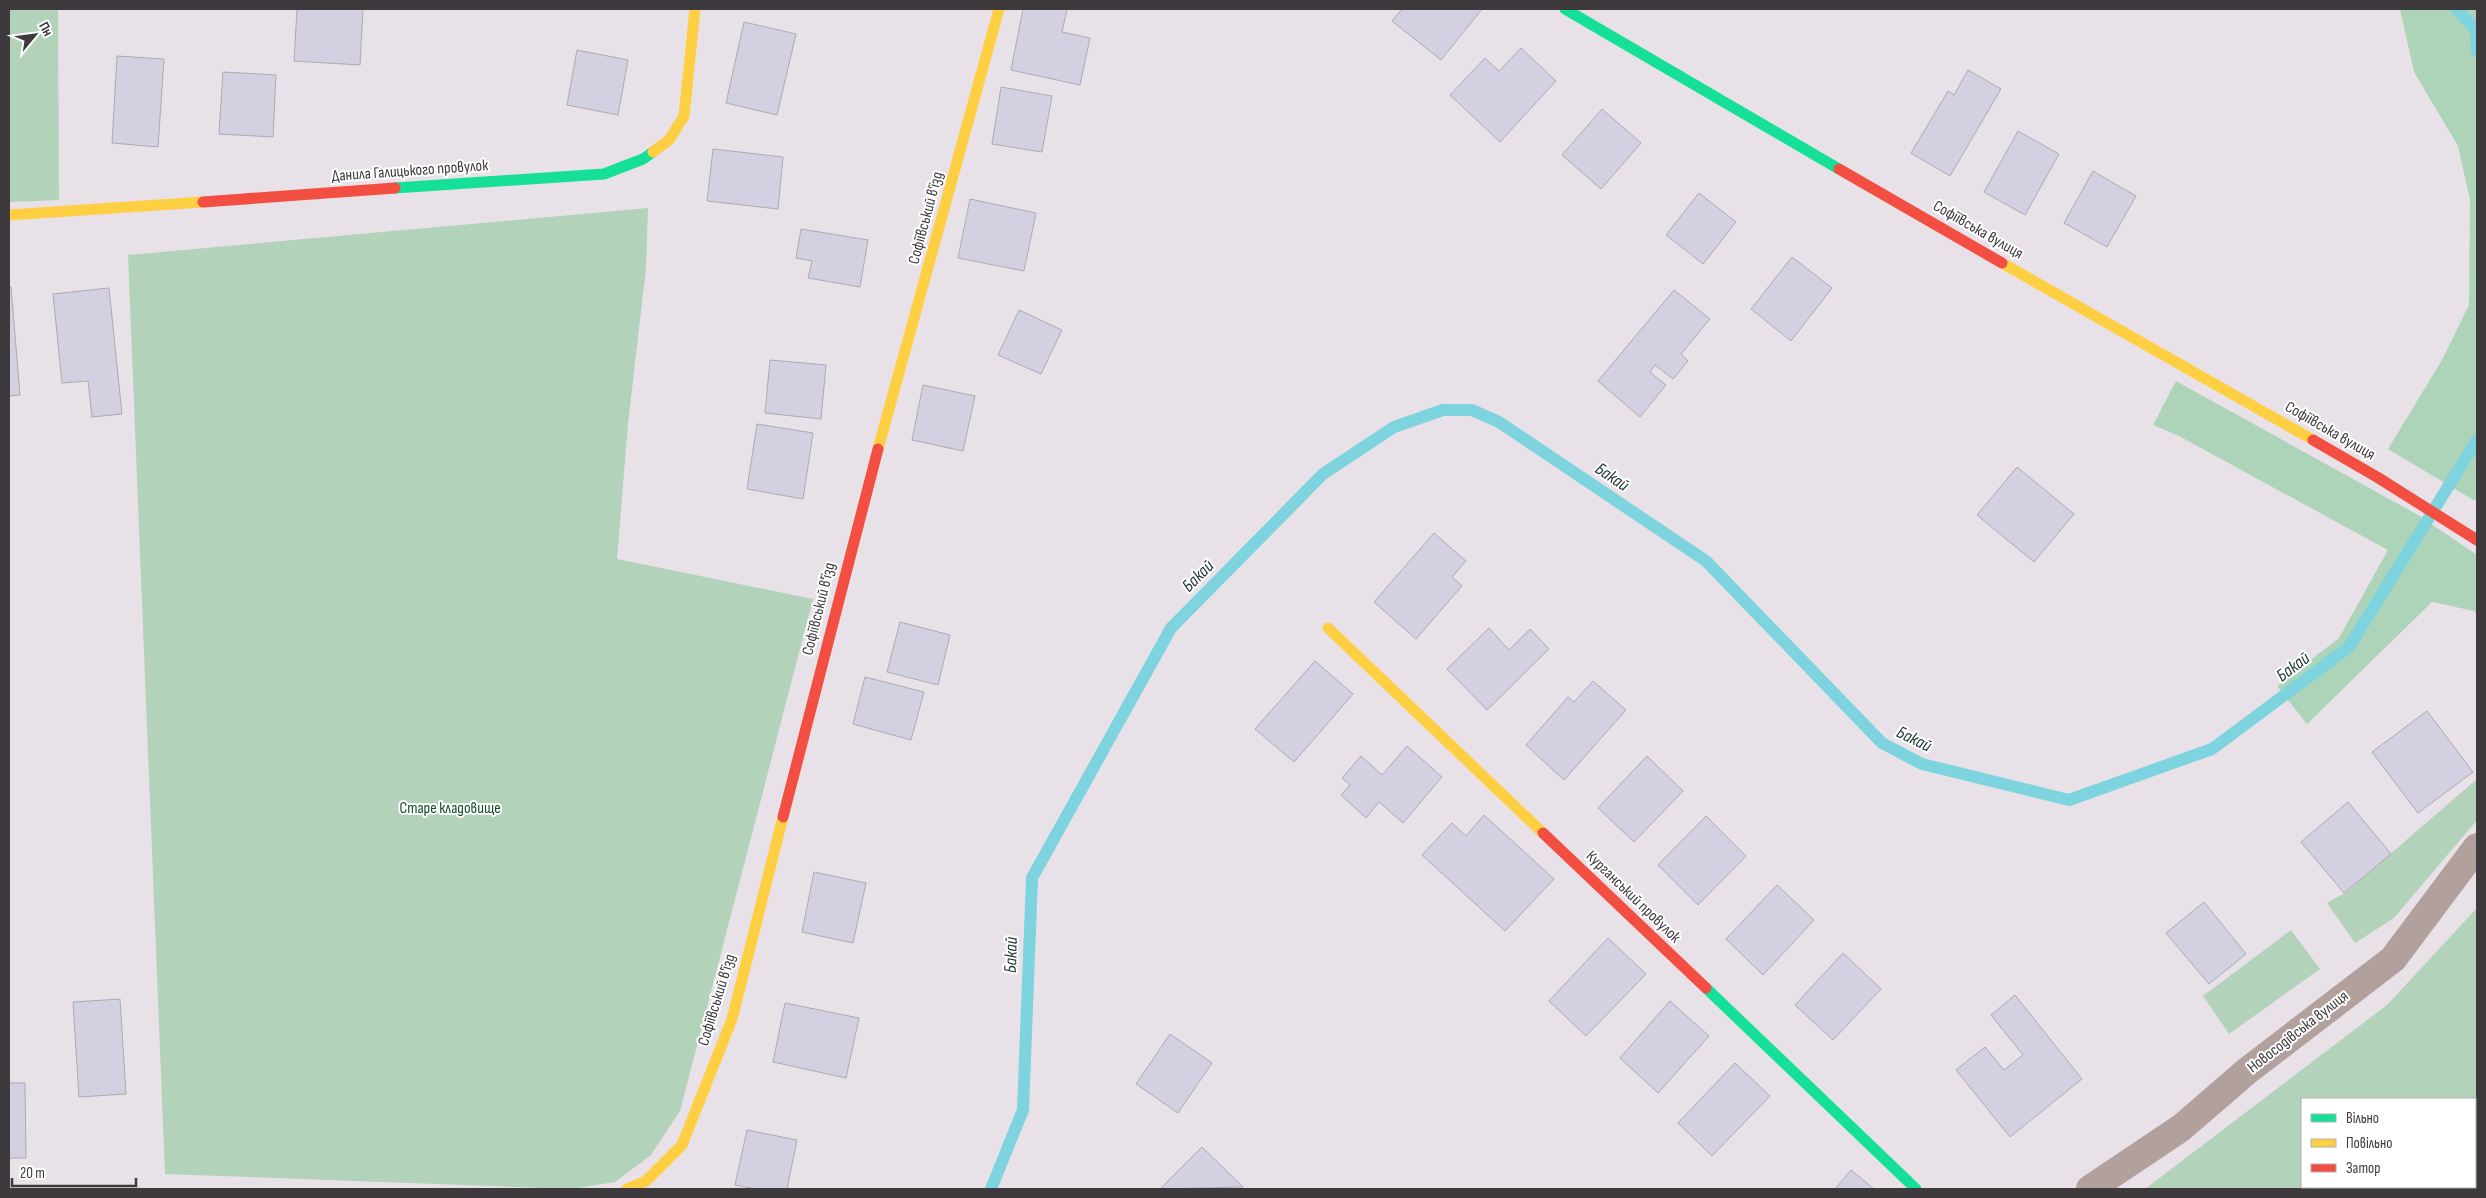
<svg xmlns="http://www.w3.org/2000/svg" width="2486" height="1198" font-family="'Sofia Sans Condensed',sans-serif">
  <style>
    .green { fill: #b2d2ba; fill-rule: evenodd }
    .forest { fill: #add4b8 }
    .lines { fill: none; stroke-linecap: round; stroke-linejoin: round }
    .stream { stroke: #7dd3de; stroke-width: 12 }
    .building { fill: #d3d0e2; stroke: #adaaaf }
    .street { stroke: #b2a09c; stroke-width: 28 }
    .fast { stroke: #16e098; stroke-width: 11 }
    .slow { stroke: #ffcf43; stroke-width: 11 }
    .jam { stroke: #f24e42; stroke-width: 11 }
    .labels { text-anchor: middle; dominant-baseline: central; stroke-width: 4; stroke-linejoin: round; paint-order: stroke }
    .street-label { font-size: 16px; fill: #3d393d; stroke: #fff }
    .park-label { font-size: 16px; fill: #134b27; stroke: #fff }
    .water-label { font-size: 18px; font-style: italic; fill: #1f3537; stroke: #fff }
  </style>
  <rect width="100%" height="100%" fill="#e8e2e8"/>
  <g class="green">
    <polygon points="9,9 58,9 59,200 9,202"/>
    <polygon points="648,208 646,268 628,424 617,559 813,599 680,1111 651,1155 615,1182 572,1189 165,1174 128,255"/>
    <polygon points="2477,779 2477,820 2394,918 2355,943 2327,903 2345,893"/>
    <path d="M2477 908V1189H2145L2387 1005ZM2475 1099V1187H2302V1099Z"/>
    <polygon points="2291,930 2320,969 2229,1034 2203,996"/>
  </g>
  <g class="forest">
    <polygon points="2400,9 2477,9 2477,498 2475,501 2388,449 2442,360 2469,305 2470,200 2458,146 2414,72"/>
    <polygon points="2176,381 2418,515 2477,555 2477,614 2474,611 2432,602 2307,724 2277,686 2339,638 2388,550 2179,436 2153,425"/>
  </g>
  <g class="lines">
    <g class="stream">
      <polyline points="2456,9 2476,29 2477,51"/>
      <polyline points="991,1189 1023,1110 1032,878 1171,628 1323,474 1394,427 1443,410 1472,410 1499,422 1706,561 1882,743 1922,764 2069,800 2212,749 2349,647 2477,440"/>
    </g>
  </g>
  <g class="building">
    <polygon points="297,9 363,9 360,65 294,61"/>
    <polygon points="1023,9 1067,9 1062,32 1090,38 1080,85 1011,70"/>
    <polygon points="1402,9 1482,9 1441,60 1392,21"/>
    <polygon points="744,22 796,34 777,115 726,103"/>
    <polygon points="1521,48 1556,81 1500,142 1450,95 1485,58 1499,71"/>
    <polygon points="577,50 628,60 618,115 567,105"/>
    <polygon points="117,56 164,59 158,147 112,143"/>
    <polygon points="1968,70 2001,89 1950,176 1911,153 1948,91 1954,95"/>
    <polygon points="223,72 276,75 273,137 219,134"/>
    <polygon points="1001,87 1052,96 1042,152 992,144"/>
    <polygon points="1602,109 1641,143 1601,189 1562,155"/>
    <polygon points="2018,131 2059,154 2025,215 1984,192"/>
    <polygon points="713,149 783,157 778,209 707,201"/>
    <polygon points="2093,171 2136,196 2107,247 2064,223"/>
    <polygon points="1699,193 1736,222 1703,264 1666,235"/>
    <polygon points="970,199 1036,213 1024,271 958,258"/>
    <polygon points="801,229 868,240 860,287 808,278 812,261 796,258"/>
    <polygon points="1792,257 1832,288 1791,341 1751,309"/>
    <polygon points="9,287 11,287 20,395 9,396"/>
    <polygon points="109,288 122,414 92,417 88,381 62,383 53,294"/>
    <polygon points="1674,290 1710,319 1681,354 1688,361 1673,379 1655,365 1650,372 1666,385 1640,417 1598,381"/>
    <polygon points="1019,310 1062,330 1041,374 998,355"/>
    <polygon points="770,360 826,365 821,419 765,413"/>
    <polygon points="923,385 975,396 963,451 912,440"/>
    <polygon points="757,424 813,433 803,499 747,489"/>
    <polygon points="2017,467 2074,514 2034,562 1977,515"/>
    <polygon points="1434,533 1466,561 1452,577 1462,586 1416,639 1374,602"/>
    <polygon points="900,622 950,635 938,685 887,672"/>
    <polygon points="1489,628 1509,650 1530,629 1549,649 1487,710 1447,669"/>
    <polygon points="1315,661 1353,694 1294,762 1255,729"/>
    <polygon points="865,677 924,692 911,740 853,724"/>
    <polygon points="1593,681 1626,710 1564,780 1526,745 1568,697 1574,702"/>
    <polygon points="2427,711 2473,772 2418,813 2372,752"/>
    <polygon points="1407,746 1442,777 1403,823 1379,802 1366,818 1341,795 1350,785 1342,778 1361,756 1382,775"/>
    <polygon points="1647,756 1683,791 1634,842 1598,808"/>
    <polygon points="2348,802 2391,854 2344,893 2301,842"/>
    <polygon points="1484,815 1554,879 1505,931 1422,855 1452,823 1466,836"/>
    <polygon points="1706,816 1746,856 1698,905 1658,865"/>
    <polygon points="814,872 866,883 853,943 802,932"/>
    <polygon points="1777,885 1814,920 1763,975 1726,939"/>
    <polygon points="2204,902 2246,954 2209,984 2166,933"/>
    <polygon points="1608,938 1646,974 1586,1036 1549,1001"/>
    <polygon points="1843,953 1881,989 1833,1040 1795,1005"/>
    <polygon points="2015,995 2082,1079 2010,1137 1956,1070 1985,1047 2004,1070 2023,1055 1991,1015"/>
    <polygon points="120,999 126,1094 79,1097 73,1002"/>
    <polygon points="1670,1001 1709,1036 1658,1093 1620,1058"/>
    <polygon points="785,1003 859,1018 846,1078 773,1062"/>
    <polygon points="1170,1034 1212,1063 1178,1113 1136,1084"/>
    <polygon points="1735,1063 1770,1096 1712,1156 1678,1123"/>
    <polygon points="9,1083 25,1083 26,1158 9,1158"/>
    <polygon points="747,1130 797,1140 787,1189 756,1189 735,1185"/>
    <polygon points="1202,1147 1243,1187 1160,1189"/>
    <polygon points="1851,1170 1874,1189 1835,1189"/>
  </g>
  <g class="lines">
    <polyline class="street" points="2090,1189 2181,1128 2247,1071 2393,959 2477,847"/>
    <g class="fast">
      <polyline points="1565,9 1839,169"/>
      <polyline points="395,188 604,174 643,159 653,152"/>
      <polyline points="1706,988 1916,1189"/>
    </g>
    <g class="slow">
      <polyline points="653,152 669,140 684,116 695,9"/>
      <polyline points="9,215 203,202"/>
      <polyline points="2002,263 2313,440"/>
      <polyline points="878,449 999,9"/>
      <polyline points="1328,628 1543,833"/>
      <polyline points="627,1189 646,1181 682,1145 732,1019 783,817"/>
    </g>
    <g class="jam">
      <polyline points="1839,169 2002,263"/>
      <polyline points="203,202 395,188"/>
      <polyline points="2313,440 2377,477 2477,540"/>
      <polyline points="783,817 878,449"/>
      <polyline points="1543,833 1706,988"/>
    </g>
  </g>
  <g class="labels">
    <g class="street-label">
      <text transform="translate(410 171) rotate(-4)">Данила Галицького провулок</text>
      <text transform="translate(926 218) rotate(-75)">Софіївський в'їзд</text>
      <text transform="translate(1978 230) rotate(30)">Софіївська вулиця</text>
      <text transform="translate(2330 431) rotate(30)">Софіївська вулиця</text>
      <text transform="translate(819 609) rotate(-76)">Софіївський в'їзд</text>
      <text transform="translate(1633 897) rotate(44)">Курганський провулок</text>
      <text transform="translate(717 1000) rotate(-73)">Софіївський в'їзд</text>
      <text transform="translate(2298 1032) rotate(-38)">Новосодівська вулиця</text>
    </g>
    <g class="park-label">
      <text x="450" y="808">Старе кладовище</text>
    </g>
    <g class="water-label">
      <text transform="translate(1612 477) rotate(34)">Бакай</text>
      <text transform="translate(1198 576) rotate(-45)">Бакай</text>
      <text transform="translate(2293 667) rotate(-37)">Бакай</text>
      <text transform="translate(1914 739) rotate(26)">Бакай</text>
      <text transform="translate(1011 955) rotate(-88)">Бакай</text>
    </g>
  </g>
  <rect width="2486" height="1198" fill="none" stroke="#3d393d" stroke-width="20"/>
  <rect x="2301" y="1098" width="175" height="90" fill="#ffffff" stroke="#b1b0b1"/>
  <rect x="2311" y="1114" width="25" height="8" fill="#16e098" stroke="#b1b0b1"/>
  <text x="2346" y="1123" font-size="15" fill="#3d393d">Вільно</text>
  <rect x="2311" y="1139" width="25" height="8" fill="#ffcf43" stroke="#b1b0b1"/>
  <text x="2346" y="1148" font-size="15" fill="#3d393d">Повільно</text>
  <rect x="2311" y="1164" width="25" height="8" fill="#f24e42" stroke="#b1b0b1"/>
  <text x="2346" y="1173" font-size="15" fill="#3d393d">Затор</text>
  <g transform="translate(35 35) rotate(61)" stroke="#ffffff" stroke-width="4" paint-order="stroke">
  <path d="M0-4L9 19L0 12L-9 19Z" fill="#3d393d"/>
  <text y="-8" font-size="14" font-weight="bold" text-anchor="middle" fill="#3d393d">Пн</text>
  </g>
  <path d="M12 1178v8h124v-8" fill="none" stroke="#3d393d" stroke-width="2.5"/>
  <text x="20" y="1178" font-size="15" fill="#3d393d" stroke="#ffffff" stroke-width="4" paint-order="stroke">20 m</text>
</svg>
